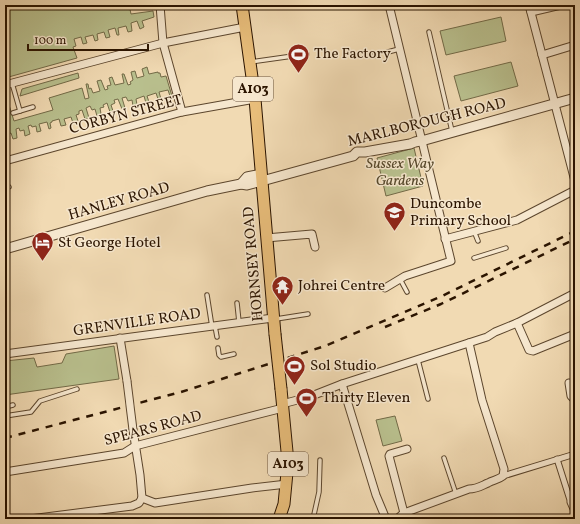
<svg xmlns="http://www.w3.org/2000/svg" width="580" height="524" font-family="Vollkorn,serif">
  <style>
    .green { fill: #b9c08e; stroke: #726a47 }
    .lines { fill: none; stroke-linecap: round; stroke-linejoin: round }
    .service-casing { stroke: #5c462d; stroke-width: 5.5 }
    .pedestrian-casing { stroke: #5c462d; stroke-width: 7 }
    .minor-casing { stroke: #5c462d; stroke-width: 9 }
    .tertiary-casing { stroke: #5c462d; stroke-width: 11 }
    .primary-casing { stroke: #2b1400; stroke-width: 13 }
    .service { stroke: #f6e7ce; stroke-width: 3.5 }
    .pedestrian { stroke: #f6e7ce; stroke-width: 5 }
    .minor { stroke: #f6e7ce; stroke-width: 7 }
    .tertiary { stroke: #f6e7ce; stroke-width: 9 }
    .primary { stroke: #e8bd7a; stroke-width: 11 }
    .rail { stroke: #2b1400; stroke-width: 2.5; stroke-dasharray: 7 7; stroke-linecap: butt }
    .minor-bridge-casing { stroke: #5c462d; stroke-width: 9; stroke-linecap: butt }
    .primary-bridge-casing { stroke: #2b1400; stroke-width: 13; stroke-linecap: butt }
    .minor-bridge { stroke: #f6e7ce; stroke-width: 7 }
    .primary-bridge { stroke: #e8bd7a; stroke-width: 11 }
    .labels { text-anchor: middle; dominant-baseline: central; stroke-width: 3; stroke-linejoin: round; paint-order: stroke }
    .shield { fill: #f6e7ce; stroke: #68533e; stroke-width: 1 }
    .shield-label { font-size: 14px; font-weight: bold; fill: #2b1400 }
    .poi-label { font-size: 15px; fill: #2b1400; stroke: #f6e7ce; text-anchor: start }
    .street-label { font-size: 15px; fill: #2b1400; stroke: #f6e7ce }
    .park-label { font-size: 15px; font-style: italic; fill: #56482b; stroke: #f6e7ce }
  </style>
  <rect width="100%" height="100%" fill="#f1dab3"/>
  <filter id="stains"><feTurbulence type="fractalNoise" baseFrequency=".005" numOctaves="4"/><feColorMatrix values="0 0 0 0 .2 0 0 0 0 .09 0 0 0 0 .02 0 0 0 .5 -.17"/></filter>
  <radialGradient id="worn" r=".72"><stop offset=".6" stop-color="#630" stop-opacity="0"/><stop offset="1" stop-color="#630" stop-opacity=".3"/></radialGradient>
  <g class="green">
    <polygon points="5,5 129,5 131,14 153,11 154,17 142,21 144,27 140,29 137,21 131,23 132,31 128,32 126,26 118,28 119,35 117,35 115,28 108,30 110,37 106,38 104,32 97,34 98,40 95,41 93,35 85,37 87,43 83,44 81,37 74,39 76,46 73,47 77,58 5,78"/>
    <polygon points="501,17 506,41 446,55 440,31"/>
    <polygon points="511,62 518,86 461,101 454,76"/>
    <polygon points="147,67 149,74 158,72 158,73 160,73 161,77 166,76 172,96 170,96 168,90 159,92 161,99 158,99 156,93 147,96 149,102 146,103 144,96 136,99 137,105 133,106 132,100 128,101 126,97 122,98 125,108 122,109 118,99 114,100 115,103 111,105 113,111 110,112 107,103 103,105 104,107 100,108 101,114 97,116 95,109 92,110 90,106 86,108 89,118 85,119 82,110 79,111 79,114 76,115 78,121 73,123 71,117 64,119 66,125 61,126 59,119 52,121 52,122 50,123 51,128 49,129 47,122 39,124 41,131 37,132 36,126 32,127 31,125 28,126 30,134 25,136 24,130 20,131 19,128 16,129 17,138 13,139 11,133 5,135 5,116 8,115 6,106 9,105 14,121 53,110 49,98 82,88 85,99 89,98 86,84 88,84 89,89 91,88 93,93 100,91 97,81 101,80 105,90 108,89 107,86 111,85 109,78 112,77 115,85 124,83 122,74 124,74 128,85 131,84 130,82 133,80 131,72 135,71 137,78 144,76 142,69"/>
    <polygon points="78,73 79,78 20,96 22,89"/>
    <polygon points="414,148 423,186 386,196 377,158"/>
    <polygon points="114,346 119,379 5,395 5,361 34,358 37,367 62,363 66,354"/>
    <polygon points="395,416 402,441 383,446 376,420"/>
  </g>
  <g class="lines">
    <defs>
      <g id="service">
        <polyline points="218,6 224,5"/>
        <polyline points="429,32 452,131"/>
        <polyline points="388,52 399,49"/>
        <polyline points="373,56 377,55"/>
        <polyline points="251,62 307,54"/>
        <polyline points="12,83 20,111"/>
        <polyline points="13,113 33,107"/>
        <polyline points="5,188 9,187"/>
        <polyline points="474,231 478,241"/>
        <polyline points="474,258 506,248"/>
        <polyline points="400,279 407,292"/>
        <polyline points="207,295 212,327"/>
        <polyline points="237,303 239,322"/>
        <polyline points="276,319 308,314"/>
        <polyline points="215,326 217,337"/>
        <polyline points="218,348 219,355 221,357 234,354"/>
        <polyline points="418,360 428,399"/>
        <polyline points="5,407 13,405"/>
        <polyline points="5,416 31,412 40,401 77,389"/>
        <polyline points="444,458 456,494"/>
        <polyline points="313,519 319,492 320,460"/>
      </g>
      <g id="pedestrian">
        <polyline points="557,459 570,500"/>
        <polyline points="503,476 575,454"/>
      </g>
      <g id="minor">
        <polyline points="160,5 163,43 182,112"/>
        <polyline points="529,5 575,181"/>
        <polyline points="531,12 561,5"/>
        <polyline points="542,55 575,45"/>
        <polyline points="5,85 163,43 245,27"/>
        <polyline points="5,161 182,112 255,99"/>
        <polyline points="266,238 312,234 315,247"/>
        <polyline points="445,239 517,220 575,190"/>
        <polyline points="385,288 405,276 451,261 389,5"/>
        <polyline points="517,323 529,350 533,351 575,334"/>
        <polyline points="120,338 127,381"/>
        <polyline points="5,354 273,318"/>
        <polyline points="569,383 571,396 574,399 575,399"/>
        <polyline points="342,384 376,495 386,519"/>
        <polyline points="282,404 309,397 342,384 487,337 495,332 517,323 575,293"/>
        <polyline points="133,430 140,475 142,498"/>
        <polyline points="5,472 124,453 135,446 283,408"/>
        <polyline points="142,498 155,503 252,488 287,484"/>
        <polyline points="571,502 575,511"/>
        <polyline points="404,513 389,456 390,454 407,449"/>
        <polyline points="30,519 132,506 139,503 142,498"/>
        <path d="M397 519 404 513 469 489C477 489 481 486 488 483 493 480 498 480 503 476L504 469 482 400 469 343"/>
      </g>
      <g id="tertiary">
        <polyline points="241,184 247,177 261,174"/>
        <polyline points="5,249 207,191 241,184 247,185 262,181 353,156 357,152 365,152 410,144 415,142 425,140 575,98"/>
      </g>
      <g id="primary">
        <polyline points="242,5 255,99 275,334"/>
        <polyline points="279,519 284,504 288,462 281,389"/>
      </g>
    </defs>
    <use href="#service" class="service-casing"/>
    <use href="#pedestrian" class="pedestrian-casing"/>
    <use href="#minor" class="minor-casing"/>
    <use href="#tertiary" class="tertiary-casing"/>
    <use href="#primary" class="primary-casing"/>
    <use href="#service" class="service"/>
    <use href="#pedestrian" class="pedestrian"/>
    <use href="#minor" class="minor"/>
    <use href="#tertiary" class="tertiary"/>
    <use href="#primary" class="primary"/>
    <g class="rail">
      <polyline points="385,327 441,304 575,239"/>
      <polyline points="5,438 181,392 325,346 440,297 575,231"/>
    </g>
    <defs>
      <polyline id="minor-bridge" points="127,381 133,430"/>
      <polyline id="primary-bridge" points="275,334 281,389"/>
    </defs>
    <use href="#minor-bridge" class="minor-bridge-casing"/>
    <use href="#primary-bridge" class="primary-bridge-casing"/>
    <use href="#minor-bridge" class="minor-bridge"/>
    <use href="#primary-bridge" class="primary-bridge"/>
  </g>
  <defs>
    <symbol id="stadium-pin" viewBox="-11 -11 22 30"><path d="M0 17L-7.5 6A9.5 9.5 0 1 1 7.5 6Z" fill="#8f2418" stroke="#f6e7ce"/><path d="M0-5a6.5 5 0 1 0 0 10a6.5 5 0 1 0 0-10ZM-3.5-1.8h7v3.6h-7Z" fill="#fff"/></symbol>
    <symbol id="school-pin" viewBox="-11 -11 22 30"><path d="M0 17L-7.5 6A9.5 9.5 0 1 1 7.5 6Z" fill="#8f2418" stroke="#f6e7ce"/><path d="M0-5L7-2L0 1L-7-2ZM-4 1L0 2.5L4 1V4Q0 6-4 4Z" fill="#fff"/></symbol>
    <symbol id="hotel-pin" viewBox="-11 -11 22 30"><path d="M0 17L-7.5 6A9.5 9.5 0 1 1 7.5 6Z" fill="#8f2418" stroke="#f6e7ce"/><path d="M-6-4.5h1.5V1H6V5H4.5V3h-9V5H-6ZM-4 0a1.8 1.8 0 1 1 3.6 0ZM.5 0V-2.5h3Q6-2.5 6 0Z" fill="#fff"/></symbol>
    <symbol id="temple-pin" viewBox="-11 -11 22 30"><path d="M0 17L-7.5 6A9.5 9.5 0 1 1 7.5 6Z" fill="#8f2418" stroke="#f6e7ce"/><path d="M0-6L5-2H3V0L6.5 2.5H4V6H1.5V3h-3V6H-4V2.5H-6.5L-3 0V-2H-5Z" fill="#fff"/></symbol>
  </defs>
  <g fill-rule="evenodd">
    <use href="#stadium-pin" x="286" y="42" width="25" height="34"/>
    <use href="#school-pin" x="382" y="200" width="25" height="34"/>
    <use href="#hotel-pin" x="30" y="230" width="25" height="34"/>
    <use href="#temple-pin" x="270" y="274" width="25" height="34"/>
    <use href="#stadium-pin" x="282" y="354" width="25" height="34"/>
    <use href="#stadium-pin" x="294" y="386" width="25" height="34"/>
  </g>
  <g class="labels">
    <g class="shield">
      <rect x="233" y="77" width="40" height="24" rx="3"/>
      <rect x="268" y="452" width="40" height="24" rx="3"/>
    </g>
    <g class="shield-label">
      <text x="253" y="89">A103</text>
      <text x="288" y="464">A103</text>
    </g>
    <g class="poi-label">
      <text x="314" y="54">The Factory</text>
      <text x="410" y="204">Duncombe<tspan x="410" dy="17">Primary School</tspan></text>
      <text x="58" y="243">St George Hotel</text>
      <text x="298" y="286">Johrei Centre</text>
      <text x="310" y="366">Sol Studio</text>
      <text x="322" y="398">Thirty Eleven</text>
    </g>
    <g class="street-label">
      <text transform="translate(126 115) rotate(-15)">CORBYN STREET</text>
      <text transform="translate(427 123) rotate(-14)">MARLBOROUGH ROAD</text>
      <text transform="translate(119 202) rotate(-16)">HANLEY ROAD</text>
      <text transform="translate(254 264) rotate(-95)">HORNSEY ROAD</text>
      <text transform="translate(137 323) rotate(-8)">GRENVILLE ROAD</text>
      <text transform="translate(153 429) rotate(-15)">SPEARS ROAD</text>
    </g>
    <g class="park-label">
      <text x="400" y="164">Sussex Way<tspan x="400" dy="17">Gardens</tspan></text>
    </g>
  </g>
  <rect width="580" height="524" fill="none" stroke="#f1dab3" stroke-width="20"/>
  <rect x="6" y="6" width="568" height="512" fill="none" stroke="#2b1400" stroke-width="2"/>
  <rect x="10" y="10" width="560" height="504" fill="none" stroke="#2b1400"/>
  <path d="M28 44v6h120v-6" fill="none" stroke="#2b1400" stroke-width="2"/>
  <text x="34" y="44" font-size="12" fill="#2b1400" stroke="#f6e7ce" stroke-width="3" paint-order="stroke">100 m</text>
  <rect width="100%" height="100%" filter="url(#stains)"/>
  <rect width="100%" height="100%" fill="url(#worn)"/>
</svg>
